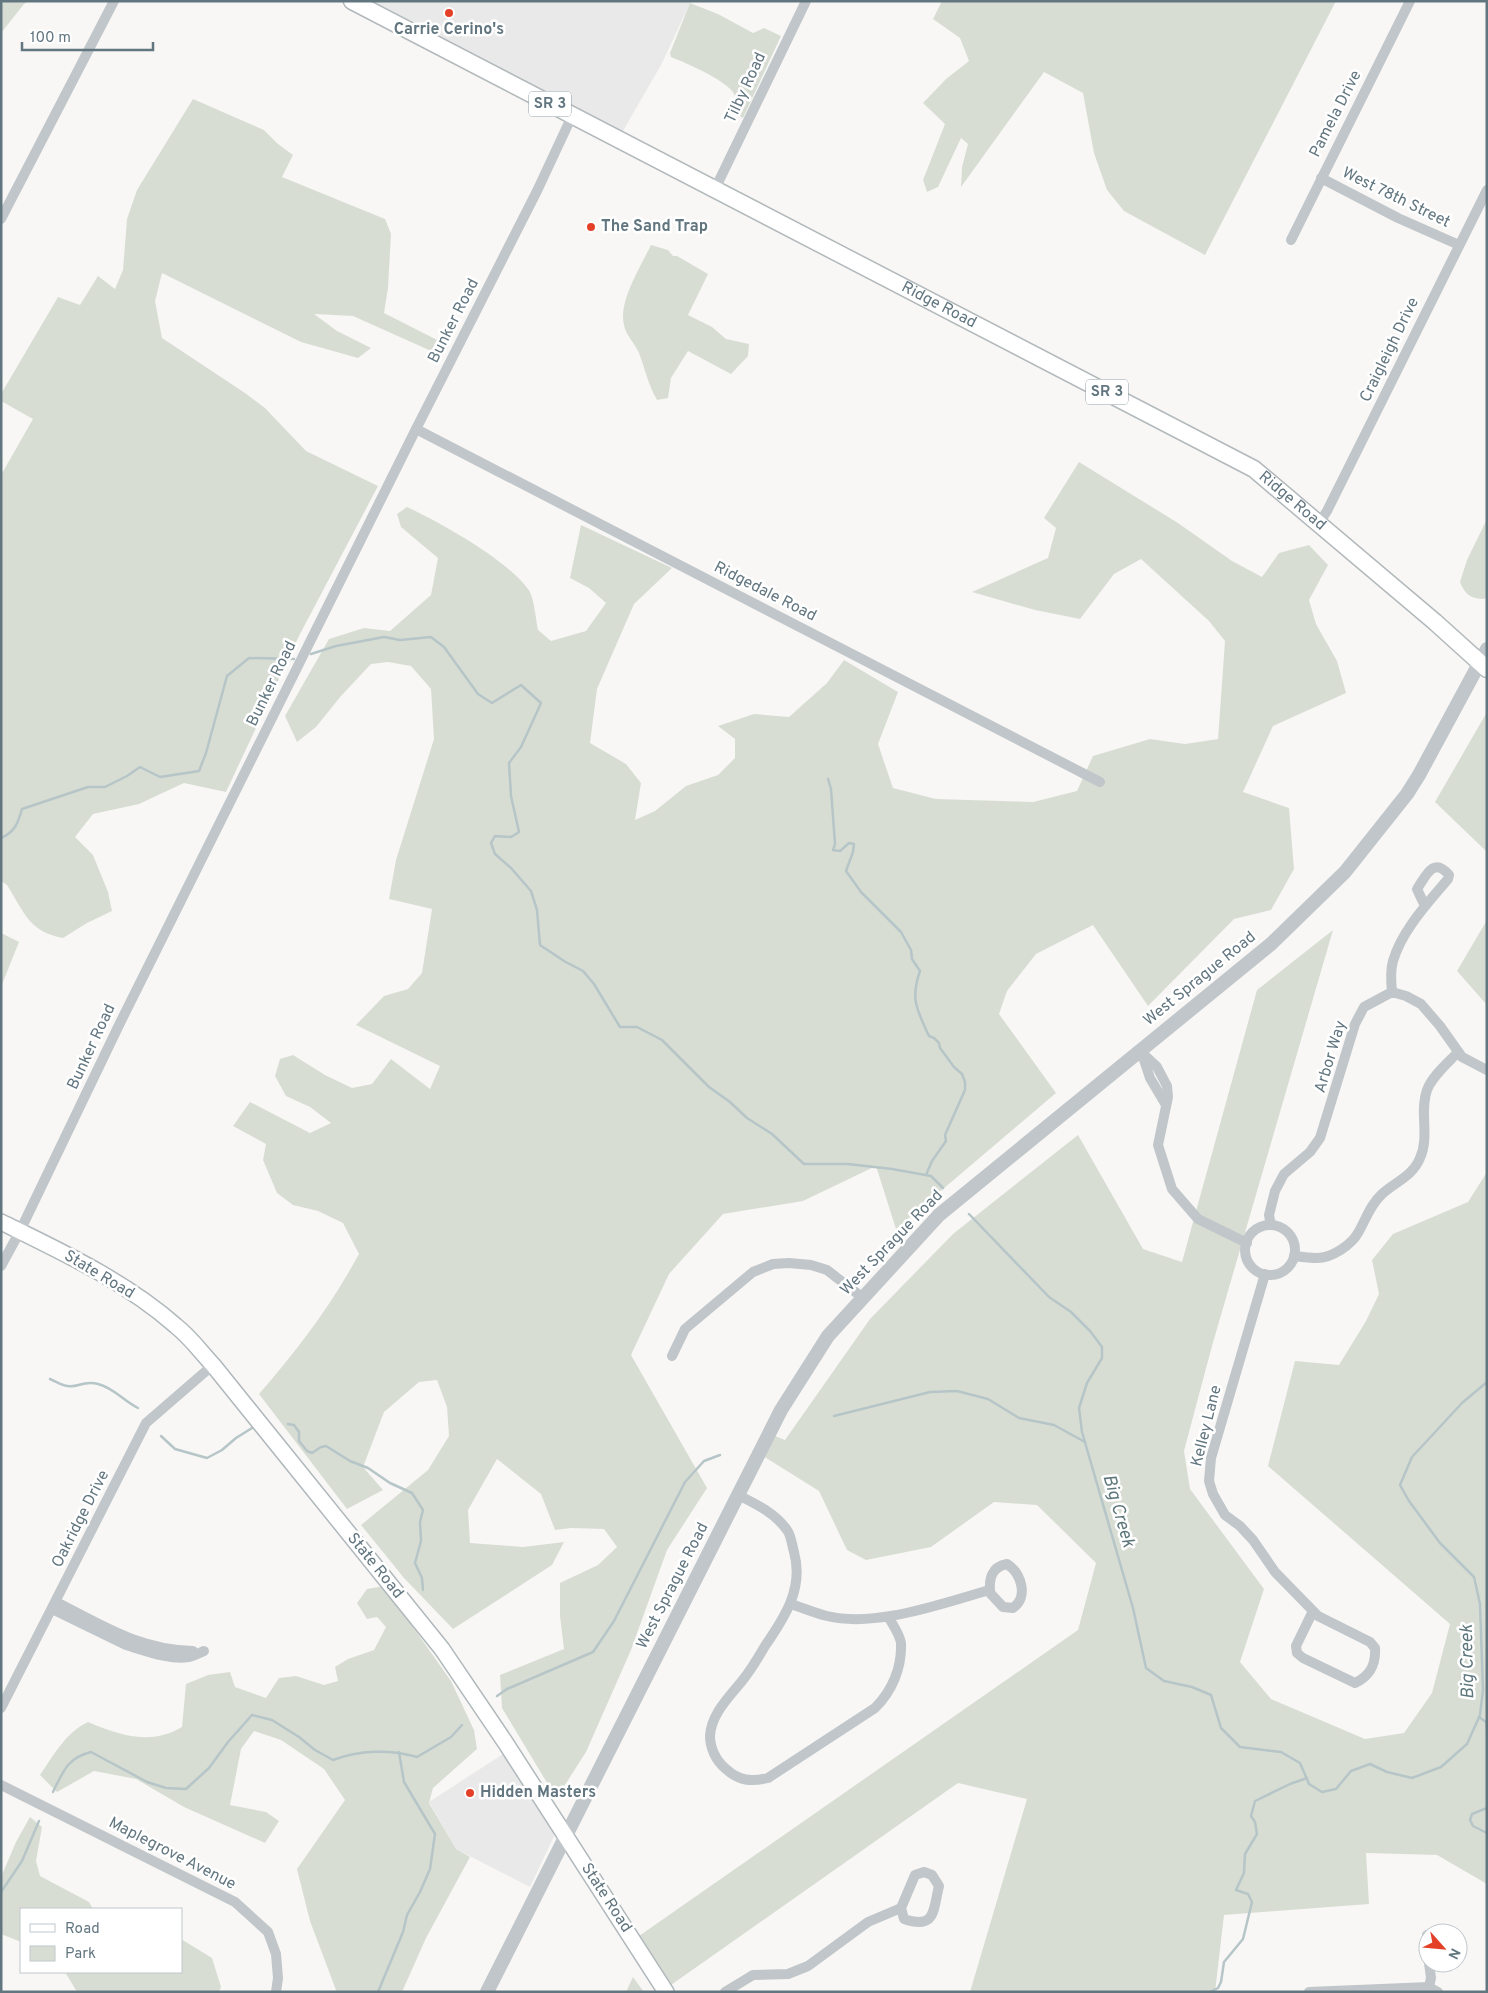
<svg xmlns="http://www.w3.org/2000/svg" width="1488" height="1993" font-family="Overpass,sans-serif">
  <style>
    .built { fill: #e8e9e8 }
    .green { fill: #d8ddd4 }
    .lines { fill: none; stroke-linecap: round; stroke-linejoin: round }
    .stream { stroke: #b6c5c7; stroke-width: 2.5 }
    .secondary-casing { stroke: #b0b8bc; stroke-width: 18 }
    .primary-casing { stroke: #b2b8bb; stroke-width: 19 }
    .minor { stroke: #c0c6c9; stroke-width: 10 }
    .tertiary { stroke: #c0c6c9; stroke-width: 14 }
    .secondary { stroke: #fff; stroke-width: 15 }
    .primary { stroke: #fff; stroke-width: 16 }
    .poi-dot { fill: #e44028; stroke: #fff; stroke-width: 2 }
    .labels { text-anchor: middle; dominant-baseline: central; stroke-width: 5; stroke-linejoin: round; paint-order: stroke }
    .shield { fill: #fff; stroke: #919fa6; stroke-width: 1 }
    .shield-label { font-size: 15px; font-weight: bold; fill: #627680 }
    .poi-label { font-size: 16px; font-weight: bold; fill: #627680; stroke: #fff; text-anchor: start }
    .street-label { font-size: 16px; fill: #627680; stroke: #fff }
    .water-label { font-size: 18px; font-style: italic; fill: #5d767b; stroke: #fff }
  </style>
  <rect width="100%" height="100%" fill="#f8f7f5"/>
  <g class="built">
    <polygon points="365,1 691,1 661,65 620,136"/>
    <polygon points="503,1754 553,1828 554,1836 530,1887 456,1849 429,1802"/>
  </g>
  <g class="green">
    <polygon points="1,1 29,1 24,4 1,33"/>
    <polygon points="942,1 1336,1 1205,255 1124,211 1107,190 1094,153 1083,93 1044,72 961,187 962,167 968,144 961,138 938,187 927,192 923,180 945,124 923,103 946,79 969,61 960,38 933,19"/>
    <path d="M690 3 718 14 753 33 764 28 781 36 743 118 736 114C736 107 738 98 732 91 721 78 688 64 671 57L670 53Z"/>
    <path d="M193 99 264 130 278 144 293 155 282 177 385 219 391 234 388 288 384 313 449 346 440 355 353 316 314 314 337 331 371 348 358 358 301 342 162 273 155 301 162 338 245 393 265 408 306 451 378 486 299 636 226 792 184 783 139 804 93 814 75 837 93 855 108 892 112 911 87 923 63 938C29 932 24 912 7 885L1 881V475L33 419 1 401V394L58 297 80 305 98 276 115 289 123 270 127 219 137 190Z"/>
    <path d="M651 245 668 250 673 256H677L708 274 688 315 712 327 726 339 749 344 748 356 731 374 688 351 671 378 668 398 657 400C648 384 645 369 639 353 635 343 626 336 624 325 618 302 641 266 651 245Z"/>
    <path d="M1079 462 1178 523 1232 561 1262 577 1279 553 1309 545 1328 565 1309 600 1316 624 1337 661 1346 693 1273 726 1243 792 1289 808 1294 869 1271 910 1234 919 1148 1006 1093 925 1036 954 1007 991 999 1014 1056 1093 896 1229 876 1166 803 1201 723 1214 669 1274 631 1355 707 1488 667 1550 631 1650 586 1752 563 1788 552 1791 502 1708 500 1675 564 1649 560 1616V1583L598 1565 617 1547 604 1529 571 1528 555 1530 541 1494 497 1459 468 1510 470 1543 523 1547 564 1542 552 1565 453 1629 404 1578 361 1525 428 1470 449 1436 447 1407 437 1380 419 1382 384 1412 363 1467 383 1490 347 1509 259 1394C299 1348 330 1307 359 1254L343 1223 318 1211 293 1205 277 1193 263 1160 266 1144 233 1126 250 1102 310 1133 331 1123 310 1107 286 1096 275 1076 280 1059 293 1055 325 1075 352 1088 372 1084 391 1059 430 1089 440 1066 356 1025 384 996 408 989 422 973 432 909 389 899 396 860 434 739 431 689 411 666 388 662 371 664 341 696 316 727 297 742 285 716 329 639 364 628 390 631 431 595 438 558 401 527 397 514 407 507C441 523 506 559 528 589 534 596 536 620 538 630L551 641 586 631 606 603 589 588 570 578 581 525 672 568 634 604 597 689 590 743 626 764 641 783 635 820 655 811 686 786 718 775 735 758V739L718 726 754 714 789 717 827 683 844 660 898 692 878 744 893 788 936 799 1033 802 1077 791 1093 756 1150 739 1185 744 1218 739 1225 641 1209 621 1141 559 1114 574 1080 619 1035 610 972 592 1048 558 1056 528 1044 518Z"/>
    <path d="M1487 519V597L1484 599C1470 599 1465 594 1460 582L1467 560Z"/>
    <polygon points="1487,712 1487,852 1435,802"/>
    <polygon points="1487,920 1487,1005 1457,971"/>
    <polygon points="1333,930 1212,1346 1184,1451 1190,1489 1264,1589 1240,1662 1271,1699 1365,1739 1404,1733 1432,1693 1450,1624 1268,1466 1295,1361 1339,1365 1366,1321 1379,1294 1372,1260 1393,1234 1468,1202 1487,1172 1487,1884 1437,1855 1366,1853 1369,1904 1224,1915 1215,1992 970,1992 1027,1799 958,1783 671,1985 639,1936 1078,1630 1096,1563 1037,1505 994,1502 931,1547 866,1560 847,1550 819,1491 763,1456 775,1436 785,1440 870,1319 953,1234 1078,1135 1143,1249 1182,1262 1257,990"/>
    <polygon points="1,933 19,942 1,987"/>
    <path d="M384 1586 451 1681 474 1730 477 1749 433 1788 429 1803 456 1849 470 1857 426 1938 402 1992H335L336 1990 310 1921 297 1869 345 1800 324 1769 281 1740 254 1731 241 1749 230 1805 266 1812 279 1821 265 1843 184 1807 136 1779 94 1771 57 1792 40 1775C54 1755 65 1733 88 1722 119 1735 150 1746 182 1727L186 1684 208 1675 230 1672 235 1687 266 1698 279 1678 296 1676 324 1685 338 1681 335 1667 348 1659 374 1650 386 1627 377 1617 367 1619 357 1603 367 1589Z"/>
    <polygon points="30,1817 42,1827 36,1861 40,1876 89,1902 93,1909 21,1909 21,1942 1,1934 1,1877 16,1842"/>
    <polygon points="181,1939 212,1958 221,1987 219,1992 77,1992 65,1972 181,1972"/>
    <polygon points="633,1977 644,1992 626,1992"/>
  </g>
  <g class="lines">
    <g class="stream">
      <polyline points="311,654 336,646 384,637 400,640 431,637 444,647 478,694 492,703 521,685 541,703 521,747 509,763 511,796 519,832 511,837 495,836 491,843 495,854 511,868 531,891 537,910 540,945 564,961 583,971 594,984 620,1027 637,1027 662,1040 709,1087 730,1102 747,1118 772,1134 804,1164 848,1164 892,1169 931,1176 943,1188"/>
      <path d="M828 779 831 789 835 844 833 850 840 851 849 843 854 844 853 852 846 871 861 892 901 932 911 950 912 959 920 971C910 999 917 1010 929 1036L934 1038 939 1043 940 1048 954 1067 962 1074 965 1082V1090L945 1135 946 1141 932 1161 926 1175"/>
      <path d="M1 838C15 832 18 823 22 809L88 787H105L127 776 140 767 160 777 199 771 206 753 227 676 249 658 294 659"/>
      <polyline points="969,1214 1049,1297 1071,1312 1090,1331 1102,1347 1102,1358 1087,1383 1079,1408 1082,1432 1133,1608 1146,1668 1164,1681 1192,1687 1211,1695 1221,1728 1240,1747 1281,1752 1300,1763 1309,1784 1322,1792 1336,1789 1351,1771 1370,1764 1387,1772 1412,1778 1441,1767 1467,1744 1480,1715 1483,1690 1480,1604 1474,1577 1440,1543 1409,1501 1400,1485 1412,1457 1462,1403 1487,1382"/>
      <path d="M50 1379C55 1381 62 1386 68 1386 78 1388 83 1380 98 1384 114 1388 124 1401 138 1408"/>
      <polyline points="834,1416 930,1392 957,1391 988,1399 1019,1418 1054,1425 1085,1442"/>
      <polyline points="288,1424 294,1425 299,1432 299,1441 307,1451 312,1453 321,1447 326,1446 350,1461 368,1468 390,1483 412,1493 423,1510 420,1522 421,1541 415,1563 422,1578 423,1590"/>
      <polyline points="161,1436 175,1449 207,1458 222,1450 236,1438 252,1428"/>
      <polyline points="497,1696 507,1689 593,1652 614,1621 685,1482 704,1461 720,1455"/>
      <polyline points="1479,1717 1486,1722 1487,1730"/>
      <path d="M53 1792C63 1772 67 1758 91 1752L147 1782 166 1788 186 1789 209 1768 228 1742 252 1715 272 1720 299 1737 315 1750 333 1760C359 1750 390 1749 417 1757L451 1737 462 1725"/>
      <polyline points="1487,1808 1472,1814 1470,1820 1473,1826 1487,1833"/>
      <polyline points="1,1892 22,1861 39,1821"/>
      <polyline points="378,1992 403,1932 407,1915 420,1892 430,1869 435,1834 404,1782 399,1752"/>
      <polyline points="1210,1992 1218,1988 1221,1982 1224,1962 1243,1939 1252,1902 1248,1894 1236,1890 1244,1873 1245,1854 1257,1834 1255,1822 1251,1816 1255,1801 1290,1784 1307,1778"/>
    </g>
    <defs>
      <path id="secondary" d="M1 1222C62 1252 125 1281 176 1326 190 1337 201 1352 213 1365L442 1649 505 1742 666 1992"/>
      <g id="primary">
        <path id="s1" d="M352 1 1254 469 1435 622 1487 669"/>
      </g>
    </defs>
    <use href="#secondary" class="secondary-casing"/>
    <use href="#primary" class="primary-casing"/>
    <g class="minor">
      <polyline points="1321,178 1398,218 1459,245"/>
      <polyline points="715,189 806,1"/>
      <polyline points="1,219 114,1"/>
      <polyline points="1291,240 1410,1"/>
      <polyline points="416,429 1100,782"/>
      <polyline points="1319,523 1327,511 1487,190"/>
      <path d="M1392 992C1391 982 1390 971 1393 961 1402 930 1428 903 1448 879L1449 875C1433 856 1426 876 1417 889L1425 906"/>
      <polyline points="1140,1051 1157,1067 1167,1086 1168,1097 1158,1145 1172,1189 1198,1219 1247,1243"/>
      <polyline points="1142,1054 1150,1078 1166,1105"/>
      <polyline points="1271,1225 1269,1215 1275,1191 1284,1174 1310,1152 1320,1138 1355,1024 1364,1007 1392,992 1406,996 1421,1004 1440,1026 1462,1057 1487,1070"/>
      <circle cx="1270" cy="1250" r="25"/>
      <path d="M1294 1256C1302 1257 1310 1258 1317 1258 1332 1258 1351 1245 1358 1233 1366 1219 1370 1205 1382 1194 1395 1182 1413 1176 1420 1158 1430 1136 1419 1112 1427 1090 1432 1076 1448 1063 1458 1052"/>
      <polyline points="1,1266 20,1231 120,1023 416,429 537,191 572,116"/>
      <path d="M1265 1274 1211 1458 1209 1481 1213 1494 1225 1515 1240 1526 1253 1540 1275 1572 1318 1616 1370 1642 1375 1648C1376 1665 1370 1676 1355 1683L1303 1658 1297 1653 1296 1646 1313 1611"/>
      <polyline points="672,1356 685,1329 753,1272 773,1264 789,1263 811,1265 827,1270 863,1298"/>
      <path d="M738 1495C756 1504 775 1513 787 1530 791 1535 792 1545 794 1552 804 1588 785 1617 765 1646 758 1658 751 1670 742 1681 730 1696 711 1714 710 1736 710 1748 716 1761 726 1769 739 1781 751 1782 768 1778L875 1708C892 1691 902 1668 901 1643 900 1635 893 1625 889 1618"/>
      <path d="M1007 1564C1021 1573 1029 1597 1013 1608L1003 1607 990 1593C989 1579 991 1567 1007 1564Z"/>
      <path d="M56 1602C102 1625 139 1650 193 1651"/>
      <path d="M791 1604C803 1608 815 1613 827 1616 877 1628 942 1603 990 1590"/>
      <path d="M52 1609 126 1645C143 1650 172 1661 189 1657 194 1656 199 1653 204 1651"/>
      <polyline points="1,1708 146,1423 213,1365"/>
      <polyline points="1,1785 235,1902 268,1932 276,1954 278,1978 276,1992"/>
      <path d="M924 1872 932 1875 939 1886C933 1910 936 1930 904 1919L901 1908 915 1875Z"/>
      <polyline points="1427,1935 1428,1946"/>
      <polyline points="1429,1963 1431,1978 1429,1987 1438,1992"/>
      <polyline points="725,1992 753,1975 788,1974 808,1966 868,1922 901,1908"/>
      <polyline points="1309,1992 1429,1987"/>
    </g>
    <polyline class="tertiary" points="487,1992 781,1410 828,1336 939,1215 1271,944 1345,872 1407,794 1419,775 1487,649"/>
    <use href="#secondary" class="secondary"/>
    <use href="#primary" class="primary"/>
  </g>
  <g class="poi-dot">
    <circle cx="449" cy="13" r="5"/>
    <circle cx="591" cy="227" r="5"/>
    <circle cx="470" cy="1793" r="5"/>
  </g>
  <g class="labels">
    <g class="shield">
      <rect x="529" y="91.5" width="42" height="25" rx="4"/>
      <rect x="1086" y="379.5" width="42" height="25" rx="4"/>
    </g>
    <g class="shield-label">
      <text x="550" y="104">SR 3</text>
      <text x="1107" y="392">SR 3</text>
    </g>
    <g class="poi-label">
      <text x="449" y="30" text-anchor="middle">Carrie Cerino's</text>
      <text x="601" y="227">The Sand Trap</text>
      <text x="480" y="1793">Hidden Masters</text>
    </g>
    <g class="street-label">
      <text transform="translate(746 88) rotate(-65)">Tilby Road</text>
      <text transform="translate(1336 114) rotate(-63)">Pamela Drive</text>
      <text transform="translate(1396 198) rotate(26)">West 78th Street</text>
      <text stroke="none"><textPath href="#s1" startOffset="661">Ridge Road</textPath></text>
      <text transform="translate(454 321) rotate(-63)">Bunker Road</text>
      <text transform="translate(1390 350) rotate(-64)">Craigleigh Drive</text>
      <text stroke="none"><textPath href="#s1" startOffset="1066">Ridge Road</textPath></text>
      <text transform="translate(765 592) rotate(27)">Ridgedale Road</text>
      <text transform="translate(272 684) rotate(-64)">Bunker Road</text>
      <text transform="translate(1200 979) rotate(-39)">West Sprague Road</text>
      <text transform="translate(92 1047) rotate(-65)">Bunker Road</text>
      <text transform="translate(1331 1057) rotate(-73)">Arbor Way</text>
      <text transform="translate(892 1243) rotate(-46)">West Sprague Road</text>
      <text transform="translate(99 1275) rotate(31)">State Road</text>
      <text transform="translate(1207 1426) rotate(-76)">Kelley Lane</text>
      <text transform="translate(81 1519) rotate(-63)">Oakridge Drive</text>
      <text transform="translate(375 1566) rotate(51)">State Road</text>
      <text transform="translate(673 1586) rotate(-63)">West Sprague Road</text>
      <text transform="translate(172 1854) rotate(27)">Maplegrove Avenue</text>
      <text transform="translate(606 1898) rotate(57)">State Road</text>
    </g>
    <g class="water-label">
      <text transform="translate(1118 1511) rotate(74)">Big Creek</text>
      <text transform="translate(1468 1662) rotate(-91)">Big Creek</text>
    </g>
  </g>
  <rect width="1488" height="1993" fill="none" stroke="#627680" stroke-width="5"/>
  <rect x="20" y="1908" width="162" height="65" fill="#ffffff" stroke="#c0c8cc"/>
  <rect x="30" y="1924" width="25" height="8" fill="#ffffff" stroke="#c0c8cc"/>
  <text x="65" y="1933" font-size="15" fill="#627680">Road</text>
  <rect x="30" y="1946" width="25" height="15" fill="#d8ddd4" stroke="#c0c8cc"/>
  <text x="65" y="1958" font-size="15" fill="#627680">Park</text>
  <g transform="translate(1443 1948) rotate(117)"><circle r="24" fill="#ffffff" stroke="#c0c8cc"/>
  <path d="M0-4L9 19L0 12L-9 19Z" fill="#e44028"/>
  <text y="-8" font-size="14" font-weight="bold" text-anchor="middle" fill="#627680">N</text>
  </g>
  <path d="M22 42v8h131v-8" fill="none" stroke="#627680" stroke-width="2.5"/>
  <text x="30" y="42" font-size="15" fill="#627680" stroke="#ffffff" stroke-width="4" paint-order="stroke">100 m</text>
</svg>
